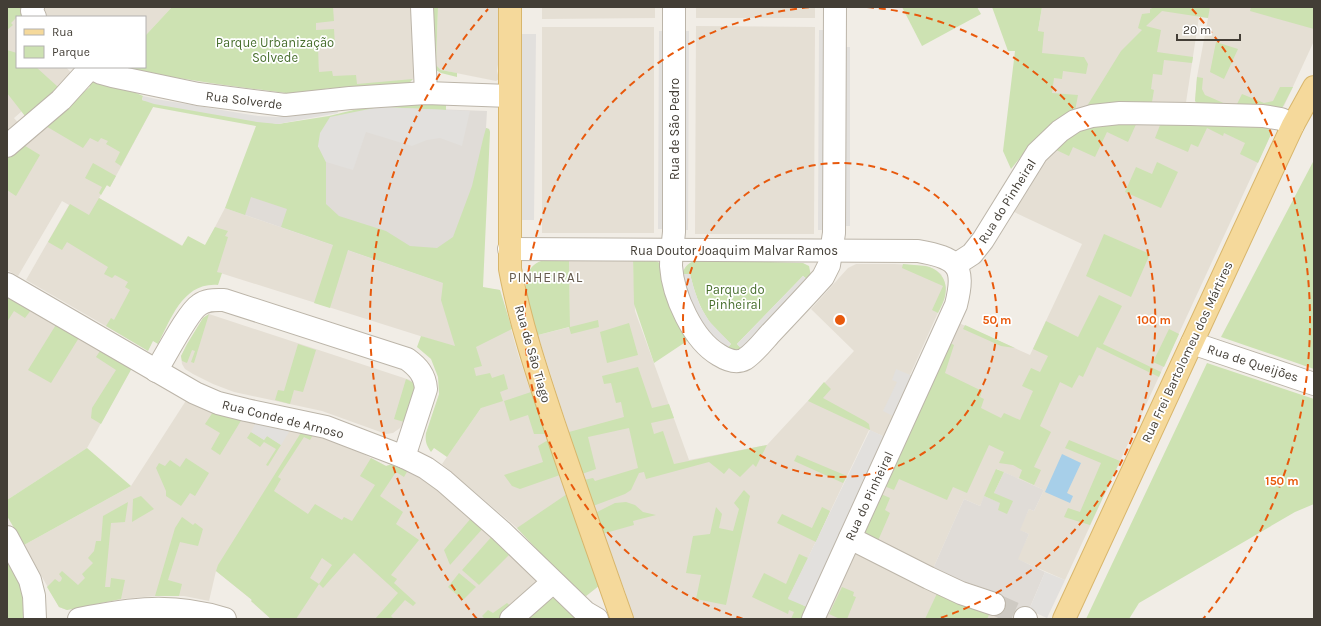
<svg xmlns="http://www.w3.org/2000/svg" width="1321" height="626" font-family="Karla,sans-serif">
  <style>
    .residential { fill: #e5dfd4 }
    .industrial { fill: #e0dcd7 }
    .green { fill: #cde2b2; fill-rule: evenodd }
    .parking { fill: #e2e0dd }
    .water { fill: #a7cfe9 }
    .lines { fill: none; stroke-linecap: round; stroke-linejoin: round }
    .minor-tunnel { stroke: #cecac3; stroke-width: 22; stroke-dasharray: 22 11; stroke-linecap: butt }
    .minor-casing { stroke: #bcb5a9; stroke-width: 24 }
    .major-casing { stroke: #d8b66c; stroke-width: 24 }
    .minor { stroke: #fff; stroke-width: 22 }
    .major { stroke: #f5d99b; stroke-width: 22 }
    .ring { fill: none; stroke: #e8590c; stroke-width: 2; stroke-dasharray: 7 5 }
    .labels { text-anchor: middle; dominant-baseline: central; stroke-width: 3.5; stroke-linejoin: round; paint-order: stroke }
    .park-label { font-size: 13px; fill: #486f2e; stroke: #fff }
    .street-label { font-size: 13px; fill: #433e36; stroke: #fff }
    .neighbourhood-label { font-size: 14px; letter-spacing: 1px; fill: #655b4e; stroke: #fff }
    .centre { fill: #e8590c; stroke: #fff; stroke-width: 2 }
    .ring-label { font-size: 12px; text-anchor: middle; font-weight: bold; fill: #e8590c; stroke: #fff; stroke-width: 3.5; stroke-linejoin: round; paint-order: stroke }
  </style>
  <rect width="100%" height="100%" fill="#f1ede6"/>
  <g class="residential">
    <polygon points="7,7 17,17 17,67 66,67 72,74 25,116 22,111 14,118 20,125 7,136"/>
    <polygon points="42,7 172,7 145,36 145,17 43,17"/>
    <polygon points="314,7 412,7 416,73 413,79 408,84 331,88 319,72"/>
    <polygon points="438,7 499,7 499,10 500,10 499,58 497,71 499,79 496,81 441,70 436,65"/>
    <polygon points="542,7 655,7 655,18 542,19"/>
    <rect x="696" y="7" width="119" height="11"/>
    <polygon points="1042,7 1314,7 1314,41 1284,106 1276,111 1195,101 1197,77 1208,18 1199,17 1185,109 1032,143 1017,161"/>
    <polygon points="696,26 815,27 814,234 695,234"/>
    <rect x="542" y="27" width="112" height="206"/>
    <polygon points="90,87 153,107 110,187 106,185 99,198 183,246 130,340 26,280 69,205 62,201 18,276 7,270 7,156"/>
    <polygon points="1122,119 1272,132 1065,580 1017,559 1029,534 1019,530 1029,509 1034,511 1044,490 997,469 980,506 964,499 927,582 1009,619 823,619 959,323 1030,355 1082,244 1012,211 1052,148"/>
    <polygon points="225,208 443,283 500,290 518,354 531,393 600,585 586,596 571,586 517,528 442,464 481,408 455,347 195,265"/>
    <polygon points="633,258 635,311 689,460 767,445 854,351 811,309 848,268 856,264 895,264 926,266 934,269 941,274 944,280 946,288 945,297 910,375 915,377 885,437 869,430 808,558 802,619 632,619 624,595 626,594 595,513 538,335 570,327 569,259"/>
    <polygon points="7,295 133,366 87,448 7,500"/>
    <polygon points="209,314 410,380 415,387 404,422 400,428 393,433 386,434 322,411 234,392 213,384 193,374 185,369 182,364 181,356 203,318"/>
    <polygon points="187,399 302,431 352,448 386,466 396,463 424,480 484,527 536,572 538,582 501,619 271,619 251,601 252,600 216,571 209,601 184,596 155,596 121,599 67,610 59,607 24,545 131,486"/>
  </g>
  <g class="industrial">
    <polygon points="379,107 487,111 486,128 489,129 490,132 443,283 225,208"/>
    <polygon points="1004,472 1044,490 1034,511 1029,509 1020,530 1029,534 1018,559 1045,572 1025,619 1009,619 927,582 964,499 980,506 984,496 1001,503 1007,514 994,493"/>
  </g>
  <g class="green">
    <polygon points="7,7 22,7 22,12 26,17 17,17 11,23 13,25 7,30"/>
    <polygon points="172,7 333,7 334,21 316,23 316,30 334,29 335,46 318,47 319,72 332,71 333,76 356,75 357,84 413,79 408,84 400,88 331,88 293,94 217,84 107,67 145,67 145,36"/>
    <polygon points="433,7 438,7 436,65 441,70 457,73 457,77 441,73 436,70"/>
    <polygon points="902,7 977,7 981,14 922,46"/>
    <polygon points="992,7 1042,7 1038,31 1044,32 1042,53 1082,57 1084,57 1088,64 1086,74 1063,71 1062,79 1054,78 1052,93 1078,95 1075,111 1032,143 1011,169 1003,151 1015,51 1008,51"/>
    <polygon points="1155,7 1172,7 1173,8 1175,7 1210,7 1208,18 1162,11 1146,26 1161,30 1157,52 1193,57 1192,63 1164,60 1162,75 1153,74 1151,89 1154,90 1151,108 1087,106 1121,51 1142,30 1138,28 1142,14 1150,13 1150,9"/>
    <polygon points="1251,7 1314,7 1314,29 1250,11"/>
    <polygon points="1216,42 1238,49 1224,79 1210,72"/>
    <polygon points="7,50 17,53 17,67 36,67 58,87 25,116 7,93"/>
    <polygon points="1197,77 1203,78 1202,89 1205,95 1235,108 1242,94 1264,103 1273,101 1280,87 1293,87 1281,110 1202,110 1195,101"/>
    <path d="M86 79 125 88 143 96 142 100 278 124 329 116 378 104 446 105V110L379 107 318 146 326 162V204L339 216 386 231 410 246 437 248 453 237 472 186 483 139 486 128 489 129 490 132 483 287 500 290 512 329 476 347 482 366 474 368 476 376 490 373 492 378 504 374 508 389 500 392 503 401 481 408 447 457 434 448 431 452C426 445 425 441 426 433L439 394 438 377 431 359 417 347 421 336 455 346 441 300 443 283 348 250 330 308 314 303 333 245 281 227 287 209 251 197 245 215 225 208 256 126 153 107 121 166 115 162 120 152 106 144 108 141 101 138 98 142 90 138 83 148 44 125 90 87 84 81Z"/>
    <polygon points="1138,120 1128,142 1107,132 1095,157 1073,147 1069,156 1052,148 1073,133 1091,125"/>
    <polygon points="1162,120 1269,124 1272,132 1258,163 1240,154 1245,143 1224,133 1223,136 1207,128 1198,147 1191,144 1188,152 1155,138"/>
    <polygon points="22,144 40,155 16,196 7,190 7,156"/>
    <polygon points="1314,160 1314,369 1221,337"/>
    <polygon points="1157,162 1178,172 1161,208 1125,192 1136,167 1152,174"/>
    <polygon points="93,163 116,176 110,187 107,185 101,195 99,193 102,187 85,178"/>
    <path d="M99 198 182 246 188 236 205 245 215 227 228 231 225 236 228 237 217 272 222 273 218 285C183 282 171 319 158 344L153 341 148 351 106 326 111 318 114 320 130 290 125 287 128 282 115 275 112 278 104 274 108 267 67 242 62 250 48 242 70 204 89 215Z"/>
    <polygon points="1104,234 1150,254 1131,297 1086,276"/>
    <polygon points="633,258 651,259 660,263 673,301 668,304 687,341 654,363 634,304"/>
    <path d="M569 259 570 327 598 320 599 327 571 334 569 327 538 335C532 316 513 271 541 261 548 258 560 260 569 259Z"/>
    <path d="M697 260 803 263 809 266 811 276 809 281 803 276 737 344 742 349 737 352 725 350 731 344C724 337 715 329 709 321 699 307 694 290 690 274H682C685 266 689 262 697 260Z"/>
    <path d="M903 264C910 265 918 265 925 266 939 268 949 281 945 296 944 301 941 307 938 313L932 310 943 286 902 268Z"/>
    <polygon points="7,295 31,310 25,318 14,311 7,322"/>
    <polygon points="1099,295 1122,306 1103,344 1161,372 1159,377 1097,347 1083,377 1079,375 1072,388 1060,382 1040,426 1051,432 1034,467 1041,470 1034,485 1019,478 1022,470 1013,465 999,463 1004,452 989,445 967,493 953,487 947,500 899,479 894,490 884,486 950,343 954,345 945,373 982,391 980,397 984,399 981,408 1001,418 1004,413 1020,420 1033,391 1022,386 1031,368 1040,372 1048,356 1033,349 1046,321 1078,337"/>
    <polygon points="209,314 194,363 191,362 195,351 192,350 187,363 182,361 181,356 187,344 203,318"/>
    <polygon points="57,323 80,336 51,383 28,370"/>
    <polygon points="629,323 638,355 607,363 600,332"/>
    <polygon points="965,325 1015,348 1001,346 963,329"/>
    <polygon points="1169,329 1179,334 1164,367 1153,362"/>
    <polygon points="298,344 316,350 303,392 294,390 290,404 275,400 278,390 284,391"/>
    <polygon points="102,348 133,366 101,424 91,418 92,408 116,370 96,357"/>
    <polygon points="1207,363 1314,399 1314,504 1295,512 1139,603 1129,619 1086,619"/>
    <polygon points="638,367 652,408 669,404 674,418 651,423 654,434 663,431 674,464 767,445 756,467 753,464 740,477 729,468 724,474 709,462 646,479 644,472 639,473 631,490 625,494 593,506 584,480 593,478 595,481 638,468 629,428 588,437 596,469 582,474 569,432 624,417 621,402 616,403 611,383 604,384 602,376"/>
    <polygon points="406,379 414,383 415,387 404,422 394,419"/>
    <polygon points="824,382 831,389 823,398 865,421 869,424 870,430 808,401"/>
    <polygon points="531,392 546,434 534,434 528,415 510,421 504,401"/>
    <polygon points="213,412 242,419 220,455 211,449 220,433 205,424"/>
    <path d="M302 431 313 435 310 440 304 437 278 477 281 479 274 491 308 514 315 504 342 520 344 517 352 521 375 485 360 476 371 458 386 466 396 463 408 470 404 477 396 472 380 496 403 512 396 524 419 540 391 575 397 579 394 583 416 603 413 606 405 600 391 616 394 619H375L398 593 354 553 323 588 319 584 296 619H271L251 601 252 600 216 571 218 565ZM322 558 332 565 319 584 310 578Z"/>
    <polygon points="251,432 264,440 267,436 281,445 268,466 266,465 276,449 264,442 260,447 247,438"/>
    <polygon points="548,440 560,475 520,489 512,486 504,475 543,462 538,446"/>
    <polygon points="1069,440 1120,461 1090,525 1064,517 1068,508 1080,512 1101,463 1065,448"/>
    <polygon points="87,448 131,486 24,545 7,516 7,500"/>
    <polygon points="797,455 847,476 843,483 794,461"/>
    <polygon points="186,458 209,473 195,496 190,493 181,506 166,496 166,491 156,468 159,463 165,466 170,460 180,467"/>
    <polygon points="996,469 1004,472 994,493 1013,501 1007,514 998,510 1000,503 984,496"/>
    <polygon points="744,490 750,496 726,605 696,599 701,575 686,573 693,536 710,534 716,507 722,514 719,528 733,531 739,509 734,503"/>
    <polygon points="567,494 600,585 586,596 571,586 517,528"/>
    <polygon points="881,494 890,498 885,510 890,513 877,543 862,536"/>
    <polygon points="141,496 154,509 132,522 133,499"/>
    <polygon points="128,502 125,522 111,523 105,587 110,587 111,578 125,580 121,599 67,610 59,607 47,587 55,579 59,582 61,581 62,578 59,574 62,571 78,585 85,578 82,574 93,563 88,558 94,551 96,541 101,541 103,516"/>
    <polygon points="626,502 635,505 643,512 656,515 633,521 634,525 602,534 595,513 615,503"/>
    <polygon points="822,507 830,511 816,542 777,523 782,514 812,528"/>
    <polygon points="182,517 193,525 195,523 203,529 198,546 180,542 168,580 182,584 179,596 155,596 175,528"/>
    <polygon points="472,517 484,527 450,565 444,550"/>
    <polygon points="494,534 514,550 479,585 462,570"/>
    <polygon points="799,554 808,558 788,598 807,607 802,619 791,619 794,612 789,610 788,614 752,597 764,573 786,584"/>
    <polygon points="7,555 22,582 24,596 25,619 7,619"/>
    <polygon points="459,573 476,587 463,600 448,587"/>
    <polygon points="842,587 854,592 853,596 856,597 847,619 840,619 829,614"/>
    <polygon points="940,587 991,611 987,619 925,619"/>
    <polygon points="554,598 577,619 519,619 544,600"/>
    <polygon points="507,603 513,608 501,619 485,619 482,616 488,610 493,613"/>
  </g>
  <g class="parking">
    <polygon points="819,30 826,30 825,230 818,230"/>
    <polygon points="659,31 666,31 665,229 658,229"/>
    <polygon points="683,31 689,31 688,230 682,230"/>
    <polygon points="522,34 536,34 534,220 520,220"/>
    <polygon points="842,47 850,47 850,226 841,226"/>
    <polygon points="143,96 156,99 258,116 277,117 329,110 337,108 338,113 278,124 257,122 154,104 142,100"/>
    <polygon points="379,107 470,111 462,146 440,138 427,140 412,146 366,132 353,170 326,162 318,146 320,133 330,117"/>
    <polygon points="682,274 690,274 694,289 700,306 709,321 731,344 725,350 702,326 685,291"/>
    <polygon points="803,276 809,281 742,349 737,344"/>
    <polygon points="896,369 915,377 895,417 883,411 897,382 892,380"/>
    <polygon points="256,422 291,429 281,445 267,436 264,440 251,432"/>
    <polygon points="870,430 885,437 807,607 788,599"/>
    <polygon points="1045,572 1065,580 1047,618 1029,610"/>
  </g>
  <polygon class="water" points="1062,454 1081,463 1067,493 1073,496 1070,503 1045,492"/>
  <g class="lines">
    <polyline class="minor-tunnel" points="994,604 1025,618"/>
    <defs>
      <g id="minor">
        <polyline points="33,7 32,11 35,17"/>
        <polyline points="422,7 426,93"/>
        <path d="M674 7V232C673 243 671 255 671 266 673 296 693 340 719 355 727 360 736 364 745 359 754 353 762 343 769 335 787 316 805 297 823 277L829 265 834 233 835 7"/>
        <polyline points="89,67 101,73 112,76 198,94 285,105 350,98 426,93 510,96"/>
        <polyline points="7,146 61,100 90,68"/>
        <path d="M509 249 918 251C957 258 966 265 956 305L813 619"/>
        <polyline points="955,265 972,254 983,240 1037,153 1060,131 1075,121 1092,116 1120,113 1190,114 1263,116 1281,119 1293,125"/>
        <polyline points="7,284 195,393 218,403 246,410 326,427 404,457 426,468 444,481 501,531 585,612 597,619"/>
        <polyline points="1192,343 1314,384"/>
        <path d="M156 371C165 357 188 312 199 305 207 299 215 300 224 300L407 359C418 367 425 375 426 389L404 457"/>
        <polyline points="7,537 30,580 34,596 35,619"/>
        <polyline points="850,538 929,578 961,593 994,604"/>
        <polyline points="1025,618 1026,619"/>
        <path d="M79 619C131 608 174 603 225 619"/>
        <polyline points="511,619 553,582"/>
      </g>
      <g id="major">
        <path d="M510 7V269C520 322 537 373 554 424 576 489 599 554 622 619"/>
        <polyline points="1064,619 1272,170 1293,125 1314,87"/>
      </g>
    </defs>
    <use href="#minor" class="minor-casing"/>
    <use href="#major" class="major-casing"/>
    <use href="#minor" class="minor"/>
    <use href="#major" class="major"/>
  </g>
  <g class="ring">
    <circle cx="840" cy="320" r="157"/>
    <path d="M743 619A314 314 0 0 1 813 7M867 7A314 314 0 0 1 937 619"/>
    <path d="M477 619A470 470 0 0 1 488 9M1192 9A470 470 0 0 1 1203 619"/>
  </g>
  <g class="labels">
    <g class="park-label">
      <text x="275" y="42">Parque Urbanização<tspan x="275" dy="15">Solvede</tspan></text>
      <text x="735" y="289">Parque do<tspan x="735" dy="15">Pinheiral</tspan></text>
    </g>
    <g class="street-label">
      <text transform="translate(244 100) rotate(7)">Rua Solverde</text>
      <text transform="translate(674 129) rotate(-90)">Rua de São Pedro</text>
      <text transform="translate(1007 201) rotate(-58)">Rua do Pinheiral</text>
      <text x="734" y="250">Rua Doutor Joaquim Malvar Ramos</text>
      <text transform="translate(1187 352) rotate(-65)">Rua Frei Bartolomeu dos Mártires</text>
      <text transform="translate(533 354) rotate(74)">Rua de São Tiago</text>
      <text transform="translate(1253 363) rotate(18)">Rua de Queijões</text>
      <text transform="translate(283 419) rotate(14)">Rua Conde de Arnoso</text>
      <text transform="translate(869 496) rotate(-65)">Rua do Pinheiral</text>
    </g>
    <g class="neighbourhood-label">
      <text x="546" y="277">PINHEIRAL</text>
    </g>
  </g>
  <circle cx="840" cy="320" r="6" class="centre"/>
  <g class="ring-label">
    <text x="997" y="324">50 m</text>
    <text x="1154" y="324">100 m</text>
    <text x="1282" y="485">150 m</text>
  </g>
  <rect width="1321" height="626" fill="none" stroke="#433e36" stroke-width="16"/>
  <rect x="16" y="16" width="130" height="52" fill="#ffffff" stroke="#b4b2af"/>
  <rect x="24" y="29" width="20" height="6" fill="#f5d99b" stroke="#b4b2af"/>
  <text x="52" y="36" font-size="12" fill="#433e36">Rua</text>
  <rect x="24" y="46" width="20" height="12" fill="#cde2b2" stroke="#b4b2af"/>
  <text x="52" y="56" font-size="12" fill="#433e36">Parque</text>
  <path d="M1177 34v6h63v-6" fill="none" stroke="#433e36" stroke-width="2"/>
  <text x="1183" y="34" font-size="12" fill="#433e36" stroke="#ffffff" stroke-width="3" paint-order="stroke">20 m</text>
</svg>
